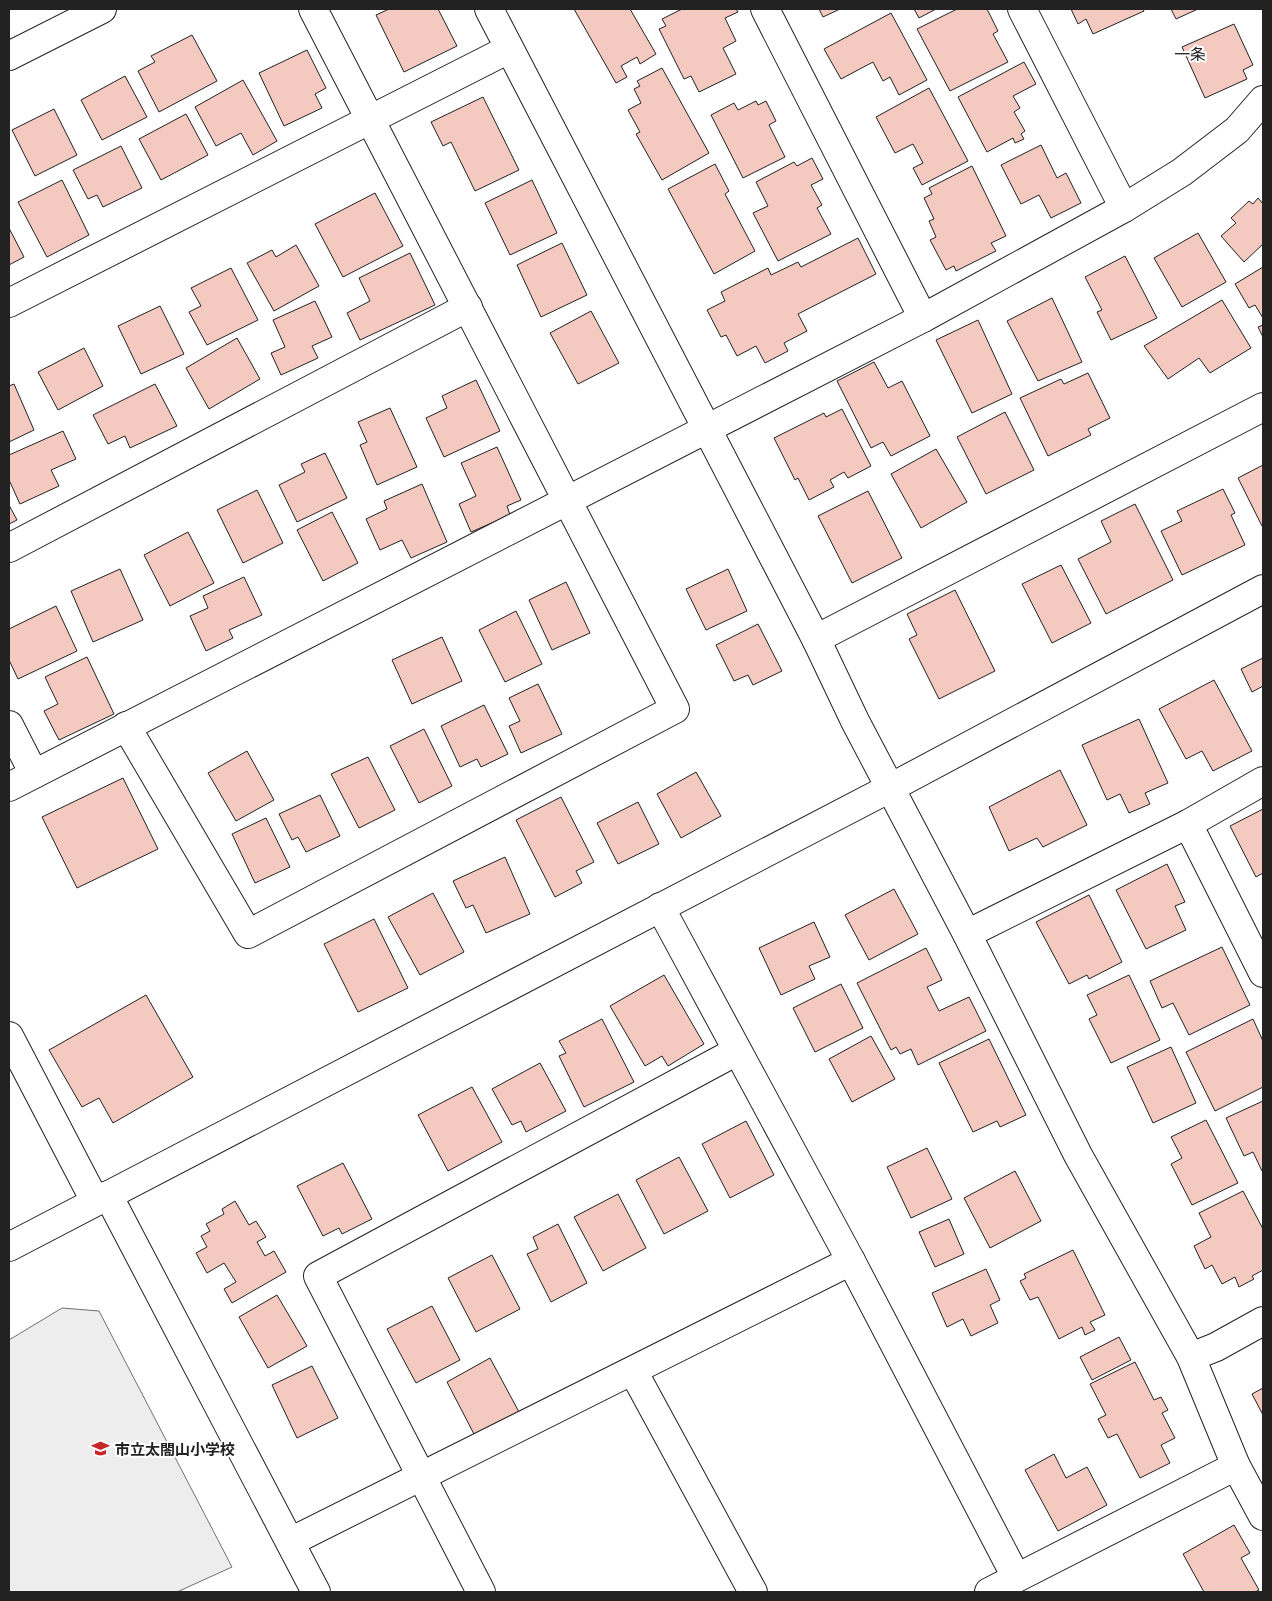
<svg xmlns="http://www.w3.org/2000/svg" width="1272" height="1601" font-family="Helvetica,'Noto Sans JP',sans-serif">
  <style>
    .parking { fill: #ededed; stroke: #6f6f6f }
    .building { fill: #f3c9c0; stroke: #222 }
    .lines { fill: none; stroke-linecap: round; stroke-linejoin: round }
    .minor-casing { stroke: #222; stroke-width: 30 }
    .minor { stroke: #fff; stroke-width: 28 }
    .labels { text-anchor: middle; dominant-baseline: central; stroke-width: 4; stroke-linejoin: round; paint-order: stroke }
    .poi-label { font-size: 15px; font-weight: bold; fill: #222; stroke: #fff; text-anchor: start }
    .neighbourhood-label { font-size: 16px; fill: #222; stroke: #fff }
  </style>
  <rect width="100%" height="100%" fill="#fff"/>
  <polygon class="parking" points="62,1308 99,1311 232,1567 177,1592 9,1592 9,1340"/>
  <g class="building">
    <polygon points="389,9 438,9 457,46 404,72 376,15"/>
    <polygon points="574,9 630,9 656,54 640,64 637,57 621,66 627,77 616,83"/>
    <polygon points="682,9 736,9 738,12 725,18 736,41 723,48 736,74 699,92 691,76 684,79 659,29 666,26 662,19"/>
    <polygon points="819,9 840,9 823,17"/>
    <polygon points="914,9 936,9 919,18"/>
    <polygon points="957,9 987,9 998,31 993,34 1008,62 950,91 917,29"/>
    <polygon points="1071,9 1143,9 1144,11 1093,34 1086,19 1078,24"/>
    <polygon points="1171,9 1198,9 1176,19"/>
    <polygon points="891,13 927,80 899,95 890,77 883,81 873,62 841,79 824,49"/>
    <polygon points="1234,24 1253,65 1243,70 1247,79 1205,98 1182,47"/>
    <polygon points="192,35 217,81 159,112 138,71 155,62 151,56"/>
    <polygon points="307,50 326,88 315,94 322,108 284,126 259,73"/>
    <polygon points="1024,62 1036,84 1013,96 1020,108 1014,112 1025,131 1021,134 1024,139 1015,143 1013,138 987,152 958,97"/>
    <polygon points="662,68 709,153 662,180 636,134 640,132 628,110 641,103 634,89 640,86 637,81"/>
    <polygon points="125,76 147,117 102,140 81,100"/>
    <polygon points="243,80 277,141 253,155 241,133 216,146 195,107"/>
    <polygon points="929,88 968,161 922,185 913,168 923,163 913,144 895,153 876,117"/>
    <polygon points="483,97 519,170 475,191 451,142 443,146 431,122"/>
    <polygon points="756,101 758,105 766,101 776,121 769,125 785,157 743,178 711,115 734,103 738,110"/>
    <polygon points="54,109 77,155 35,176 12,130"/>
    <polygon points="186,114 208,155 161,180 139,139"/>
    <polygon points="1041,145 1057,178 1066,173 1081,203 1051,218 1039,195 1021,204 1001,165"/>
    <polygon points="121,146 142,188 103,207 97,195 88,199 73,170"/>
    <polygon points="812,158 823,179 811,185 822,205 817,208 831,234 778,261 753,213 768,206 756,182 794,162 797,166"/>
    <polygon points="715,164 729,191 725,194 755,251 714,274 668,189"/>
    <polygon points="972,166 1006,236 991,243 996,251 956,271 954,266 946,270 930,240 936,237 929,221 934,219 924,198 932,194 929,188"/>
    <polygon points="62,180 89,235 47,257 18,202"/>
    <polygon points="532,180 557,233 510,255 485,203"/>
    <polygon points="375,193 403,246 343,277 315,224"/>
    <polygon points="1258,198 1263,204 1263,244 1244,262 1221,236 1236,223 1231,218 1249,201 1253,204"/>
    <polygon points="9,228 24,257 9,265"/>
    <polygon points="1198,233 1226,282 1182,307 1154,258"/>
    <polygon points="858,238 876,274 798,314 807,331 784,343 788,351 765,363 756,346 737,356 726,335 721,337 707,310 725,301 721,292 768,268 771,275 798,262 801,267"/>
    <polygon points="562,243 587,295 541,317 517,265"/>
    <polygon points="296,245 319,286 274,311 247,263 272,250 276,257"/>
    <polygon points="410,253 435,305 360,340 347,313 370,301 359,278"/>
    <polygon points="1125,256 1157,318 1111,340 1097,312 1102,310 1085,277"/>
    <polygon points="1263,267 1263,318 1255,305 1249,308 1235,284"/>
    <polygon points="231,268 258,320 207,345 189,312 201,306 191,288"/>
    <polygon points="1052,298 1082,362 1038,381 1007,321"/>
    <polygon points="1222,300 1251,348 1210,373 1199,358 1168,379 1144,346"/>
    <polygon points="315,301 332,337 312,346 318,358 281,375 271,353 285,347 273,320"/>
    <polygon points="160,306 184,354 141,374 118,326"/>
    <polygon points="591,311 619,363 578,384 550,333"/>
    <polygon points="978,320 1012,394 972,413 936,340"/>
    <polygon points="1263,325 1263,337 1258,327"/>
    <polygon points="237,338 260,379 209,409 186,368"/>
    <polygon points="84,348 103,386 58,410 38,372"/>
    <polygon points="874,362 888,388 902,381 930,436 891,456 883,442 871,448 837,381"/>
    <polygon points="1088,373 1110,418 1088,429 1091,435 1048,456 1020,398 1061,379 1064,384"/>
    <polygon points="476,380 500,431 444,457 426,418 447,408 442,396"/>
    <polygon points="14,384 34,430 9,442 9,386"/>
    <polygon points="155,384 177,426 130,448 125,436 108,444 93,415"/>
    <polygon points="390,408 417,467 377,485 360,445 367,442 358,422"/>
    <polygon points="842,409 871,466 848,478 844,472 830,480 834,487 809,500 798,478 795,480 774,438 824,413 826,417"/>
    <polygon points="1005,412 1034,470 986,494 957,437"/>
    <polygon points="63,431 76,459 51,470 59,486 20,504 9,480 9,455"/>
    <polygon points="497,447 521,500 507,506 510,515 471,532 459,504 476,496 461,463"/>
    <polygon points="936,449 967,502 921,528 891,474"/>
    <polygon points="325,453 347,498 297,522 279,485 305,472 301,464"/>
    <polygon points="1263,465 1263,526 1262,526 1238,478"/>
    <polygon points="422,484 447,542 411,558 402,540 380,550 366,519 387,509 384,501"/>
    <polygon points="1223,489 1235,513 1231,515 1245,545 1182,575 1161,531 1182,521 1177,511"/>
    <polygon points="257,490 283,543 243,563 217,510"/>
    <polygon points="868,491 902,558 852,583 818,516"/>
    <polygon points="1135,504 1173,580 1106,614 1078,559 1111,542 1101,521"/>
    <polygon points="9,505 17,520 9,524"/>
    <polygon points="332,512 358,563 323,581 297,530"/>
    <polygon points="188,532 214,583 170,606 144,555"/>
    <polygon points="1061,565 1091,623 1052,643 1022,584"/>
    <polygon points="120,569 143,620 93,642 71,591"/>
    <polygon points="728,569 747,611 706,630 686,589"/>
    <polygon points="244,577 262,615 229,630 233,638 206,651 190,616 208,608 203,596"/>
    <polygon points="566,582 590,633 552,650 529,600"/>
    <polygon points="955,590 995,671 939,699 909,639 917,635 907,614"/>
    <polygon points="56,606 77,651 18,679 9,660 9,629"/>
    <polygon points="516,611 542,664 505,682 479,630"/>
    <polygon points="758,624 782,671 753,685 748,675 734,681 716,645"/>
    <polygon points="442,637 462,681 412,704 392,660"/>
    <polygon points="87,657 114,714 59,740 44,711 58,704 45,677"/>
    <polygon points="1263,658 1263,686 1252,692 1241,669"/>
    <polygon points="1214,680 1252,751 1213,771 1202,751 1186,759 1159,709"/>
    <polygon points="538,684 562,734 521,753 509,726 520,721 509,698"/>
    <polygon points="484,705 508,754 481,767 477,759 460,767 441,726"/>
    <polygon points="1139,719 1168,783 1145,793 1150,804 1129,813 1120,794 1107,800 1082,745"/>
    <polygon points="424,729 452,786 419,803 390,746"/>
    <polygon points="247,751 274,800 236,821 208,773"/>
    <polygon points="368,757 395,810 359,828 331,774"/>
    <polygon points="1060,770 1087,825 1043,847 1037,838 1009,851 989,807"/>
    <polygon points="696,772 721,816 681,838 657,794"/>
    <polygon points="123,778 158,849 77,888 42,817"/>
    <polygon points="320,795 340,836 306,852 298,837 292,840 279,814"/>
    <polygon points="561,797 594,862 576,871 582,883 555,897 516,820"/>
    <polygon points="638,802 659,844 618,864 597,823"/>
    <polygon points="1263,809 1263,873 1256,877 1230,826"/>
    <polygon points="266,818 290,867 255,883 232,834"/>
    <polygon points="505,857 530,914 486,933 473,905 466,908 453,881"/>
    <polygon points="1167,864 1185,902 1175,906 1186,930 1146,949 1116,890"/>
    <polygon points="894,889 918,934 869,960 845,915"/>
    <polygon points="433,893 464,952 420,975 388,917"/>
    <polygon points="1089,895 1122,962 1089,979 1087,975 1069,984 1036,922"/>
    <polygon points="374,919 408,988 358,1012 324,944"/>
    <polygon points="814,922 830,957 809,966 815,979 781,995 759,948"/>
    <polygon points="1222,947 1250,1005 1189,1035 1173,1003 1162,1008 1150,981"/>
    <polygon points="926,948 942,980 927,987 939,1011 969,997 986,1031 918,1065 911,1049 900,1054 896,1047 891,1050 857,983"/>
    <polygon points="664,975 704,1044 668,1066 662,1056 645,1066 610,1006"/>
    <polygon points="1129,975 1160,1040 1111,1063 1089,1019 1097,1015 1087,995"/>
    <polygon points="841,984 863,1028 815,1052 793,1008"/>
    <polygon points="146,995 193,1077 113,1123 99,1098 82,1107 49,1050"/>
    <polygon points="602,1019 634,1082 584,1107 559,1056 566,1053 559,1041"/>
    <polygon points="1253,1019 1263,1041 1263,1087 1215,1111 1186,1052"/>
    <polygon points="871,1036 895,1079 852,1102 829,1059"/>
    <polygon points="989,1039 1026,1115 1000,1127 997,1121 973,1132 939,1063"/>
    <polygon points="1171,1047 1196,1103 1153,1123 1127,1067"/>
    <polygon points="540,1063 566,1111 526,1132 521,1121 512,1125 492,1089"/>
    <polygon points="472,1087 502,1142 448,1171 418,1115"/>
    <polygon points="1263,1101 1263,1170 1262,1171 1253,1152 1244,1156 1226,1118"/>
    <polygon points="1206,1120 1238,1183 1192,1205 1171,1164 1182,1158 1171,1137"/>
    <polygon points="746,1121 774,1175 730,1198 702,1144"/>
    <polygon points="927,1148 952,1199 911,1218 887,1167"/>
    <polygon points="679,1157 708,1211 664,1234 636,1180"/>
    <polygon points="343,1163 372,1219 342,1234 339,1228 323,1236 297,1186"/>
    <polygon points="1015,1171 1041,1221 990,1248 964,1198"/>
    <polygon points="1243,1191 1263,1229 1263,1270 1252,1276 1254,1279 1239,1287 1235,1277 1222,1284 1212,1265 1205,1269 1194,1246 1211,1237 1199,1213"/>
    <polygon points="618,1194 646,1248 603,1271 574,1217"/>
    <polygon points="235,1201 249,1225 256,1221 266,1237 257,1242 265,1256 274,1251 286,1272 232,1303 224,1289 236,1282 224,1263 207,1273 196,1253 207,1247 201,1236 210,1231 206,1224 224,1214 222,1209"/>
    <polygon points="949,1219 964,1254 935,1267 919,1232"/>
    <polygon points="558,1224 587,1283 551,1302 527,1254 538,1249 533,1237"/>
    <polygon points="1073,1250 1105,1315 1090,1322 1095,1330 1085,1335 1082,1327 1059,1339 1038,1297 1030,1300 1020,1281 1026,1278 1024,1274"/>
    <polygon points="492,1255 520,1309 476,1332 448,1278"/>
    <polygon points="986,1269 1000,1300 990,1305 998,1323 971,1336 963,1319 947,1327 932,1293"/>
    <polygon points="277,1295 307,1346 268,1368 239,1317"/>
    <polygon points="432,1306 460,1360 416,1383 387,1329"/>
    <polygon points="1119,1337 1131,1360 1092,1380 1080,1357"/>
    <polygon points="490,1358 519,1412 475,1436 447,1382"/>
    <polygon points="1135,1362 1154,1400 1161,1397 1168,1410 1162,1413 1175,1438 1161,1445 1170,1463 1140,1478 1117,1434 1108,1438 1098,1419 1106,1415 1090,1384"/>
    <polygon points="312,1366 338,1418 297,1438 272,1385"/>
    <polygon points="1263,1388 1263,1415 1252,1394"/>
    <polygon points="1054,1454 1066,1478 1087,1467 1107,1505 1058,1531 1025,1470"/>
    <polygon points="1234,1525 1250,1553 1241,1558 1259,1590 1255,1592 1204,1592 1183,1554"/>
  </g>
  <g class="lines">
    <defs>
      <g id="minor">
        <polyline points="489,9 816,639 855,721 967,934 1078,1155 1191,1357 1236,1466 1263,1516"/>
        <polyline points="765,9 923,318"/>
        <polyline points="1022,9 1124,208"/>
        <polyline points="9,56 102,9"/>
        <polyline points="9,303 509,49"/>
        <polyline points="9,548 468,307"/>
        <polyline points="816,639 1263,407"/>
        <polyline points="9,725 34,774"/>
        <polyline points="126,726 248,934 675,709 313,9"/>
        <polyline points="9,787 923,318 1124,208 1182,172 1237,130 1263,100"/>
        <polyline points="1188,824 1263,973"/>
        <polyline points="660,907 851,1261 1016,1577"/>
        <polyline points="967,934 1188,824 1263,781"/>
        <polyline points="9,1036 95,1201"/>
        <polyline points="108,1195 316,1592"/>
        <polyline points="9,1247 890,788 1263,589"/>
        <polyline points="1191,1357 1216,1347 1263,1321"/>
        <polyline points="633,1371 753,1592"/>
        <polyline points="290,1542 851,1261"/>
        <polyline points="481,1592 318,1276 737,1051"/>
        <polyline points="989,1592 1236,1466"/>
      </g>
    </defs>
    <use href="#minor" class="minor-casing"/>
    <use href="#minor" class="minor"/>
  </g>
  <defs>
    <symbol id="school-bare" viewBox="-9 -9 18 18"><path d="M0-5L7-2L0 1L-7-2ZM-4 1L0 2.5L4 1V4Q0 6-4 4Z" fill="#c62828" stroke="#fff" stroke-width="2.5" paint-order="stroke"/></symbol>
  </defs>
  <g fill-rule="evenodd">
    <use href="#school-bare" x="88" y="1436" width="25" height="25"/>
  </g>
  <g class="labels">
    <g class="poi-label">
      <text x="115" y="1449">市立太閤山小学校</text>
    </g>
    <g class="neighbourhood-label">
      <text x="1190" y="54">一条</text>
    </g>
  </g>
  <rect width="1272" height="1601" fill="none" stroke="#222222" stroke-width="20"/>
</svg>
